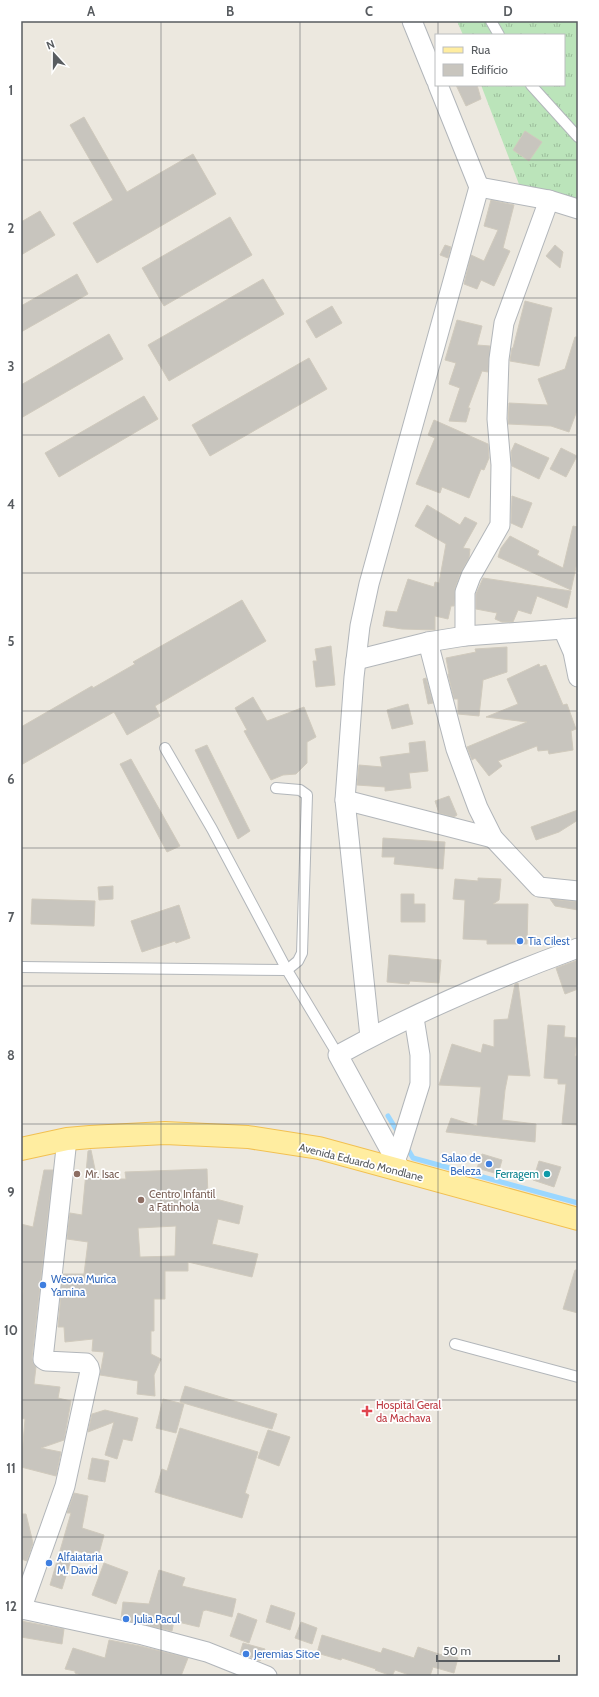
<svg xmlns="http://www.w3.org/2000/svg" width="599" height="1697" font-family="Cabin,sans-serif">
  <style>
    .grass { fill: url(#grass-tufts) }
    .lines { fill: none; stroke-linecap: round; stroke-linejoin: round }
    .stream { stroke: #9bd7ff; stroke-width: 5 }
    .building { fill: #c8c5be; stroke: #d0cabd; fill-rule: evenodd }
    .lane-casing { stroke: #b2b6ba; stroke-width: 12 }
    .street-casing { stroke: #b2b6ba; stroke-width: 21 }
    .primary-casing { stroke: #f2c051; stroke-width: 24 }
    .lane { stroke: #fff; stroke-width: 10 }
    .street { stroke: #fff; stroke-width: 19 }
    .primary { stroke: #ffeda0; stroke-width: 22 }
    .grid { fill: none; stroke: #585c60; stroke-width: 1; stroke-opacity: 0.55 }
    .shop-dot { fill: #3f7fe0; stroke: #fff; stroke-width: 1.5 }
    .education-dot { fill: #8d6e63; stroke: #fff; stroke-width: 1.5 }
    .culture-dot { fill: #0f9aa8; stroke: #fff; stroke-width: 1.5 }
    .health-dot { fill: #e0444e; stroke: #fff; stroke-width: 1.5 }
    .labels { text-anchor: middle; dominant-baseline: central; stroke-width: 3.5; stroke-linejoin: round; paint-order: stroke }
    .shop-label { font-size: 11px; fill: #366cbe; stroke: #fff; text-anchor: start }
    .street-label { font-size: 11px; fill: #585c60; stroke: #fff }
    .education-label { font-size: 11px; fill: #785e54; stroke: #fff; text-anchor: start }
    .culture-label { font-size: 11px; fill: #0d838f; stroke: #fff; text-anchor: end }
    .health-label { font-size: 11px; fill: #be3a42; stroke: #fff; text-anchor: start }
    .neatline { fill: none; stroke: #585c60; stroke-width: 1.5 }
    .grid-label { font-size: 13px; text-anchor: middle; font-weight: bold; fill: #585c60 }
  </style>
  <defs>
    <pattern id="grass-tufts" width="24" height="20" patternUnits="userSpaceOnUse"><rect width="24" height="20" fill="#bbe4ba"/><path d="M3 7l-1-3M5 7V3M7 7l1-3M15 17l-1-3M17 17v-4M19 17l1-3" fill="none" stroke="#9bbc9b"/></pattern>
  </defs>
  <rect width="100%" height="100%" fill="#ece8df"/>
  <polygon class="grass" points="457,21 578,21 578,204 520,187 481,85 564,85 564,35 463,35"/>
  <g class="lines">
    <g class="stream">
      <polyline points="388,1116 399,1134"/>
      <polyline points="406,1146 413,1158 578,1203"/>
    </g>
  </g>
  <g class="building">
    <polygon points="456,85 477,85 481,99 466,106"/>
    <polygon points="84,117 127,192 193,154 216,194 97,263 73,223 113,200 70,125"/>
    <polygon points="525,131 542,142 529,161 513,150"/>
    <polygon points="491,200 514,205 503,248 510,251 494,286 481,280 477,289 464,284 471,255 484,261 498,230 484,226"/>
    <polygon points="40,211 55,235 21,255 21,222"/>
    <polygon points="230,217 252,255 164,306 142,268"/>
    <polygon points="445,245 451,247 448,258 440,255"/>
    <polygon points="555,245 563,252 560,268 546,256"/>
    <polygon points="77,274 88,294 21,332 21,306"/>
    <polygon points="263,279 284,314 169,381 148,345"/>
    <polygon points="525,301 552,308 539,366 510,361 512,348 513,348"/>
    <polygon points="332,306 342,323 316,338 306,321"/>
    <polygon points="457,320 482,326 477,345 490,346 488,372 482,371 468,408 470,408 466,422 449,421 460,388 449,384 456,363 445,360"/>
    <polygon points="109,334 123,359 21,418 21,385"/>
    <polygon points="575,337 578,337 578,408 569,432 551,426 508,424 509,403 548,405 538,379 565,369"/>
    <polygon points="309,358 327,389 210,456 192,425"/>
    <polygon points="144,396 158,419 59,477 45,453"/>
    <polygon points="434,420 488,444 489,458 484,470 481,469 469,498 442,487 440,493 416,484 435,438 428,435"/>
    <polygon points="515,443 549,458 539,479 512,466 511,452"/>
    <polygon points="561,448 577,456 566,477 550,469"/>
    <polygon points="512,496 532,503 522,528 511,523"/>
    <polygon points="427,505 460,525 465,517 477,523 463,548 470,549 469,558 461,572 455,588 454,606 451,606 448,619 435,616 435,630 402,629 383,626 386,611 397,612 408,579 434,587 435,582 439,583 446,544 415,526"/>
    <polygon points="573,526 578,527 578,558 571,590 498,557 501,548 510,536 539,551 537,555 563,568"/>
    <polygon points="483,578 571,591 567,608 537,596 531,614 518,610 513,622 502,622 495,619 497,613 476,609 476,594"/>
    <polygon points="242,600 266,641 155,706 160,716 127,735 114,712 21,765 21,727 92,686 93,688 135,664 133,662"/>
    <polygon points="331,646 335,685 316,687 313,661 317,661 315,649"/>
    <polygon points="507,647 507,672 483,680 479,716 458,714 458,699 454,699 448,674 449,674 446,658 476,652 475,649"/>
    <polygon points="539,664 540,667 546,665 563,705 567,704 576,729 571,731 573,750 549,754 548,750 538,751 537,746 498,761 502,766 489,776 475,758 472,760 467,747 527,722 486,717 518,704 507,679"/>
    <polygon points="426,678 433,703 428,704 423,679"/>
    <polygon points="253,697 267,721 304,707 316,737 307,742 307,763 296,774 283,775 271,780 244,731 247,730 235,708"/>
    <polygon points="408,704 413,724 392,729 387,710"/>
    <polygon points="425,741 428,771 409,773 411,788 385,791 385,787 357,785 359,765 382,767 380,757 410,753 409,743"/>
    <polygon points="207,745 250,831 238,839 195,750"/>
    <polygon points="131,759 180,846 167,852 120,764"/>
    <polygon points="449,796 457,815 454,817 439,813 435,801"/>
    <polygon points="578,810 578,820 559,832 536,840 531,827"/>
    <polygon points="383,838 445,842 443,869 394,864 395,857 382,857"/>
    <polygon points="478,878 501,879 499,900 493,904 528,904 527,944 487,944 487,940 463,939 465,900 453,899 455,879 478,881"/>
    <polygon points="113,886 113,899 99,900 98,887"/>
    <polygon points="401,894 414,894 414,904 425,904 425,922 401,922"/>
    <polygon points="32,899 95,901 94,926 31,924"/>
    <polygon points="550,899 578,902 578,910 555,906"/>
    <polygon points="179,905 190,938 176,943 175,941 142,952 131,921"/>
    <polygon points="389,955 441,960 439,983 410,981 409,984 387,982"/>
    <polygon points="578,960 578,989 565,994 556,968"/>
    <polygon points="518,983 530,1076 508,1075 505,1090 502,1120 536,1124 535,1142 446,1132 451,1118 477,1126 481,1087 439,1085 452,1044 481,1053 483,1044 494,1047 494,1020 508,1019 515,984"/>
    <polygon points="548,1025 565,1026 564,1037 577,1038 575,1056 578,1056 578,1125 562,1124 566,1084 558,1084 558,1079 544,1078"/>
    <path d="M91 1150 97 1179H126L125 1172 207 1169 208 1197 243 1206 239 1224 218 1219 212 1244 258 1254 252 1277 188 1262V1271H165V1299H154V1331H151V1354L161 1359 154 1375 155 1396 137 1394 138 1381 100 1375 104 1352 92 1351 93 1339 65 1342 64 1327H58L63 1274H84L88 1242 67 1239 70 1213 82 1215 88 1151ZM176 1226 175 1256 140 1257 138 1228Z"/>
    <polygon points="482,1154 502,1160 498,1174 477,1168"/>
    <polygon points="539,1161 561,1167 554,1187 533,1180"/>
    <polygon points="44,1170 53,1170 32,1358 33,1363 36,1367 34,1384 60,1387 58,1398 71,1401 64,1440 41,1448 61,1452 56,1476 21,1467 25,1419 21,1418 21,1317 23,1290 21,1290 21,1224 33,1227"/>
    <polygon points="575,1270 578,1270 578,1313 563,1309"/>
    <polygon points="185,1386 277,1414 272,1429 180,1402"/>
    <polygon points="163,1399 184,1404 176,1433 156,1428"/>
    <polygon points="105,1410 138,1418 132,1441 123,1439 117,1459 105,1455 114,1422 88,1432 92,1414"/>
    <polygon points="180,1428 258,1452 245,1493 249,1495 242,1518 155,1492 162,1469 167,1471"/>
    <polygon points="268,1430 290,1437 279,1466 258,1458"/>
    <polygon points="92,1458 109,1461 105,1482 88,1479"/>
    <polygon points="74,1493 88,1496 82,1528 104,1535 98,1557 74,1550 62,1589 50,1585 71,1513 67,1513"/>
    <polygon points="21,1514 26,1514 33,1543 27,1561 21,1559"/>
    <polygon points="104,1563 128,1572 116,1604 92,1595"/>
    <polygon points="159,1570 185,1578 182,1586 236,1599 232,1617 206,1610 203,1611 199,1627 174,1621 172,1631 121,1619 123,1602 149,1604"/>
    <polygon points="271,1605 295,1613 290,1630 266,1622"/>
    <polygon points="238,1613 257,1620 249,1643 230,1636"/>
    <polygon points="21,1621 64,1629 62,1644 21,1637"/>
    <polygon points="301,1622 317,1628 312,1644 295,1638"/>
    <polygon points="322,1635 381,1653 383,1648 414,1658 418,1647 442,1655 443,1653 458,1658 454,1673 433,1667 430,1676 412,1676 395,1670 392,1676 375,1670 376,1669 342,1658 341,1660 317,1653"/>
    <polygon points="109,1640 140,1646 188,1658 181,1676 84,1676 75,1673 75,1671 65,1669 73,1648 105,1658"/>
    <polygon points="243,1643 265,1649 260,1661 240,1653"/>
  </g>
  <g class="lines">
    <defs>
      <g id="lane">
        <polyline points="491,21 499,35"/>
        <polyline points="531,85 578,137"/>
        <polyline points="165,748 212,829 287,970 338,1055"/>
        <polyline points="21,967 287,970 298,961 302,953 307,795 300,790 276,788"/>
        <polyline points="455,1344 578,1377"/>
      </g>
      <g id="street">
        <polyline points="412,21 436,80"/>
        <polyline points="479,187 549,200 578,209"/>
        <polyline points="563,629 573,652 578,677"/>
        <polyline points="465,636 465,592 471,576 500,525 501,465 497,419 499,359 504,323 549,200"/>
        <polyline points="428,642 456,749 478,808 493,838 539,887 578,891"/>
        <polyline points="356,660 428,642 465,636 578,628"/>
        <polyline points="345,800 493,838"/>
        <polyline points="370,1037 345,800 354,677 360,626 369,584 479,187 438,85"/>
        <polyline points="395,1161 400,1148 420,1084 420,1055 414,1018"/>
        <path d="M402 1172 338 1055C414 1013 496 978 578 948"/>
        <polyline points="22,1609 143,1635 207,1652 267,1676"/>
        <polyline points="21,1610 65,1486 90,1371 89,1367 86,1363 46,1361 43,1359 67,1139"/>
      </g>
      <polyline id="primary" points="21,1149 67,1139 90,1137 165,1133 248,1137 319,1148 578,1219"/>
    </defs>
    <use href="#lane" class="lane-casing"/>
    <use href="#street" class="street-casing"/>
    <use href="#primary" class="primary-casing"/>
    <use href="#lane" class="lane"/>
    <use href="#street" class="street"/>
    <use href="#primary" class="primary"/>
  </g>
  <path class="grid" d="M161 21V1676M300 21V1676M438 21V35M438 85V1676M21 160H578M21 298H578M21 435H578M21 573H578M21 711H578M21 848H578M21 986H578M21 1124H578M21 1262H578M21 1400H578M21 1537H578"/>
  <g class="shop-dot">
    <circle cx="520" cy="941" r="4"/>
    <circle cx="489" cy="1164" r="4"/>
    <circle cx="43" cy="1285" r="4"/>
    <circle cx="49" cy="1563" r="4"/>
    <circle cx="126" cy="1619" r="4"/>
    <circle cx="246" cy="1654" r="4"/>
  </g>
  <g class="education-dot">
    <circle cx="77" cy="1174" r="4"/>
    <circle cx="141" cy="1200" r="4"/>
  </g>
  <circle class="culture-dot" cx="547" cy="1174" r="4"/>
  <path class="health-dot" d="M365 1405h4v4h4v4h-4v4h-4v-4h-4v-4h4z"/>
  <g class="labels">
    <g class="shop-label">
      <text x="528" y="941">Tia Cilest</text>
      <text x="481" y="1158" text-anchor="end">Salao de<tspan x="481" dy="13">Beleza</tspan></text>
      <text x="51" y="1279">Weova Murica<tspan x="51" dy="13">Yamina</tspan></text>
      <text x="57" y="1557">Alfaiataria<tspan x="57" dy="13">M. David</tspan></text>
      <text x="134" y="1619">Julia Pacul</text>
      <text x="254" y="1654">Jeremias Sitoe</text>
    </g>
    <g class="street-label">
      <text transform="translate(361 1162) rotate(14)">Avenida Eduardo Mondlane</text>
    </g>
    <g class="education-label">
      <text x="85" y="1174">Mr. Isac</text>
      <text x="149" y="1194">Centro Infantil<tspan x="149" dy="13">a Fatinhola</tspan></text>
    </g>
    <g class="culture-label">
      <text x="539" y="1174">Ferragem</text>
    </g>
    <g class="health-label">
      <text x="376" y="1405">Hospital Geral<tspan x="376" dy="13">da Machava</tspan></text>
    </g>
  </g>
  <rect width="599" height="1697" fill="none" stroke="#ffffff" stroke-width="44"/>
  <rect x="435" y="34" width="130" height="52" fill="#ffffff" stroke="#bcbebf"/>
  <rect x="443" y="47" width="20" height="6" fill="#ffeda0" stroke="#bcbebf"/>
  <text x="471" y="54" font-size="12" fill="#585c60">Rua</text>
  <rect x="443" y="64" width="20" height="12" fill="#c8c5be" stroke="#bcbebf"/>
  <text x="471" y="74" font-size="12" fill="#585c60">Edifício</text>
  <g transform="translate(54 54) rotate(339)" stroke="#ffffff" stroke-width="3" paint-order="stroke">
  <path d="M0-3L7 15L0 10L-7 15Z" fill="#585c60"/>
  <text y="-6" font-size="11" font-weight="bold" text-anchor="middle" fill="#585c60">N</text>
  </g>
  <path d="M437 1655v6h122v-6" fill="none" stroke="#585c60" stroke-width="2"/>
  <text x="443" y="1655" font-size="12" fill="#585c60" stroke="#ffffff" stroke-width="3" paint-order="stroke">50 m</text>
  <rect x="22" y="22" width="555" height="1653" class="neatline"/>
  <g class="grid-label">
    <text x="91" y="16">A</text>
    <text x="230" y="16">B</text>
    <text x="369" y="16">C</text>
    <text x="508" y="16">D</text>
    <text x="11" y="95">1</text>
    <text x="11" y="233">2</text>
    <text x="11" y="371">3</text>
    <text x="11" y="509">4</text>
    <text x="11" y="646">5</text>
    <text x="11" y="784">6</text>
    <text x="11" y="922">7</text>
    <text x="11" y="1060">8</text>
    <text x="11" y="1197">9</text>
    <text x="11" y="1335">10</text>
    <text x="11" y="1473">11</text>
    <text x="11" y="1611">12</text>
  </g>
</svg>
